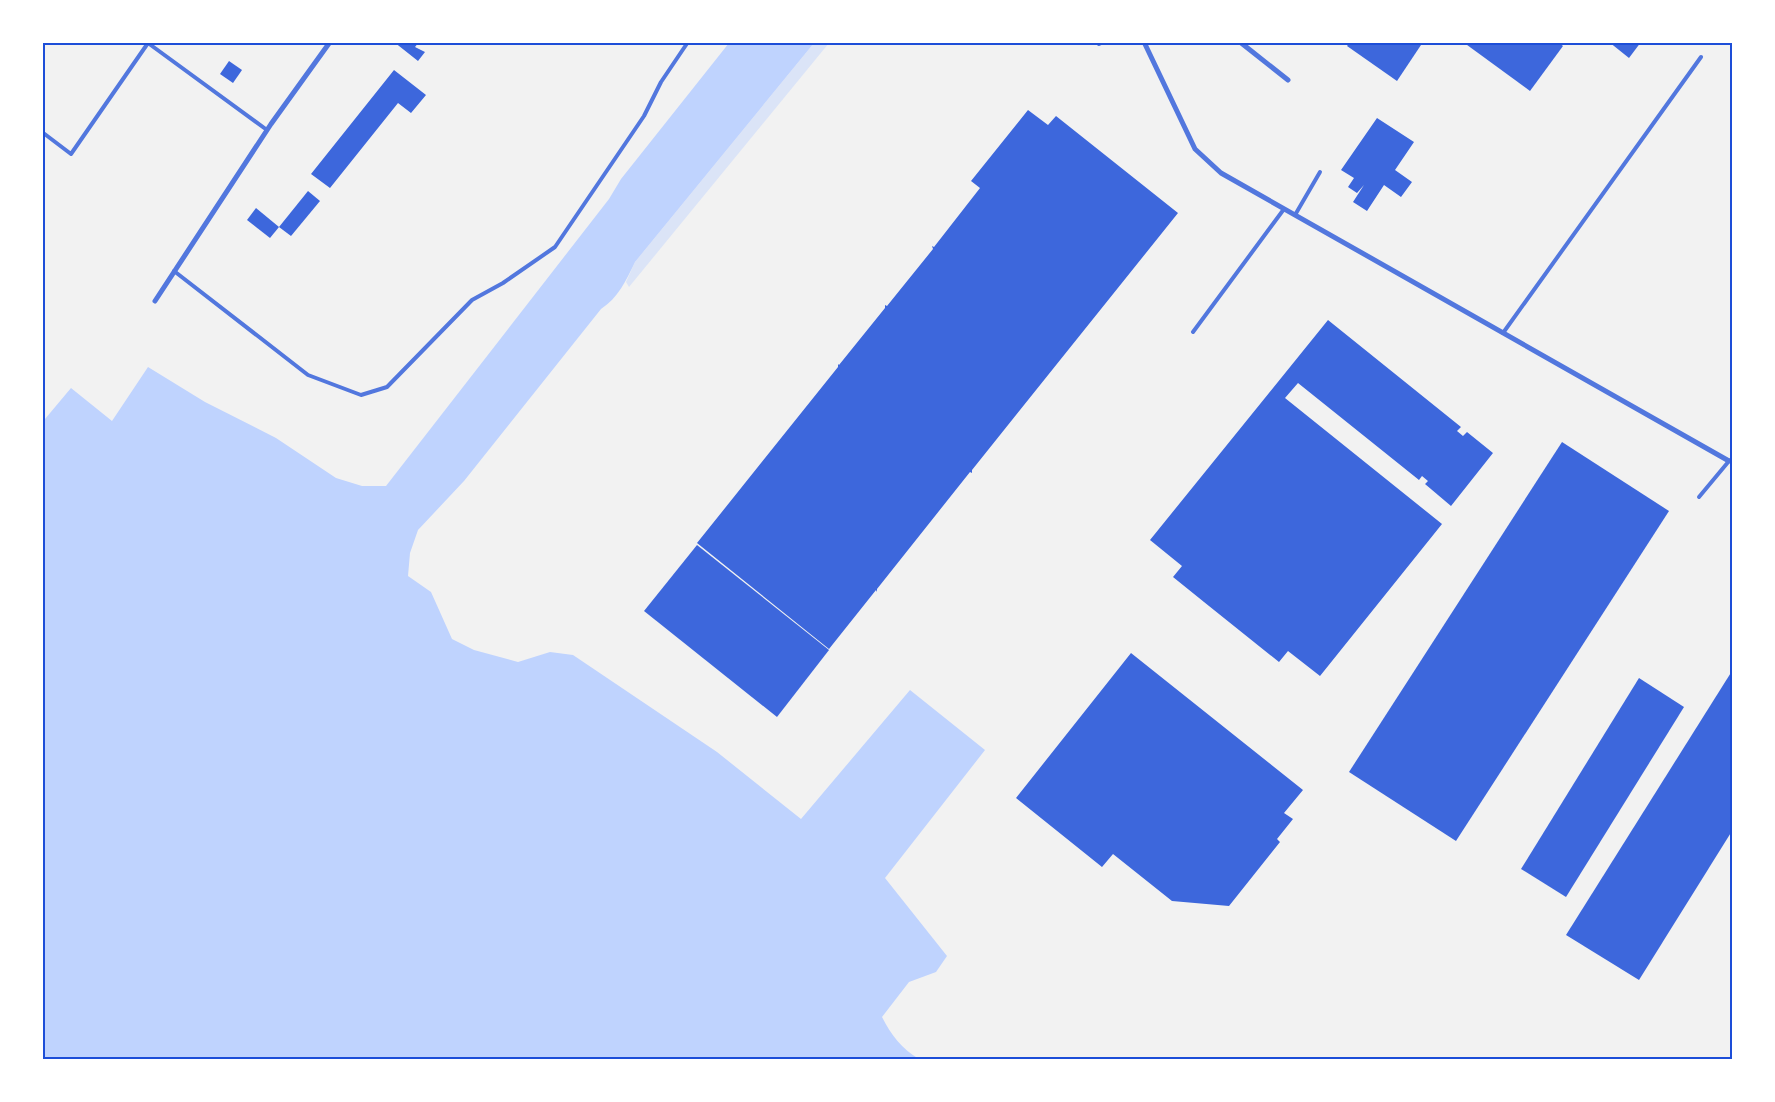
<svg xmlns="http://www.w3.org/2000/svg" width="1775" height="1102" font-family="Barlow,sans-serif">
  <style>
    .green { fill: #dbe4f7 }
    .water { fill: #bfd3fe }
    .building { fill: #3d67dc }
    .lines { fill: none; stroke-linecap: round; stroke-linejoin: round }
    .service { stroke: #5277de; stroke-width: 4 }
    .minor { stroke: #5277de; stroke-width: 5 }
    .neatline { fill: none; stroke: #1d4ed8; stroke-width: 2 }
  </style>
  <rect width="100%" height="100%" fill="#f2f2f2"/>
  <polygon class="green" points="814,43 829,43 629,287 626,282 635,262"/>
  <path class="water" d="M729 43H814L635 262C626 281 618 298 601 309L464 481 418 530 410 553 408 576 431 592 452 639 474 650 518 662 550 652 573 655 717 752 801 819 910 690 985 750 885 878 947 956 936 972 909 982 882 1017C891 1035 902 1049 919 1059H43V416L45 419 71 388 112 421 148 367 205 402 276 438 336 478 362 486H386L609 199 621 179Z"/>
  <g class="building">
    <polygon points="394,42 419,42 415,47 425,52 418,61"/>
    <polygon points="1350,42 1423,42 1397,81 1347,46"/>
    <polygon points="1463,42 1558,42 1563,46 1530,91"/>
    <polygon points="1609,42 1641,42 1629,58"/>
    <polygon points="229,61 242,70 233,83 220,74"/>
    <polygon points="394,70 426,95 411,113 398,103 330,188 311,174"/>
    <polygon points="1028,110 1048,125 1056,116 1178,213 972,470 972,473 970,472 877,589 877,592 876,590 829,649 697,543 838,367 838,364 839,365 885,308 885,305 887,306 933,249 932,246 934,247 980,188 971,181"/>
    <polygon points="1377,118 1414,142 1395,170 1412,182 1401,197 1384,185 1367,211 1353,202 1364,185 1357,193 1348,187 1354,178 1341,170"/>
    <polygon points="308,191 320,201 291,236 279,227"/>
    <polygon points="256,208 279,227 270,238 247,220"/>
    <polygon points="1328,320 1461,427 1457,431 1463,436 1467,432 1493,453 1451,506 1425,484 1428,481 1422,476 1419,480 1298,383 1285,398 1442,524 1320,676 1288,651 1279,662 1204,602 1173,577 1182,566 1150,540"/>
    <polygon points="1562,442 1669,511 1456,841 1349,772"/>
    <polygon points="697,545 829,650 777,717 644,611"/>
    <polygon points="1131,653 1303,790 1284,813 1293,819 1277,839 1280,842 1229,906 1172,901 1113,854 1102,867 1016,798"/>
    <polygon points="1732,671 1732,831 1639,980 1566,935"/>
    <polygon points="1639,678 1684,707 1566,897 1521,869"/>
  </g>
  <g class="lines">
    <g class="service">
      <polyline points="1099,44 1103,42"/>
      <polyline points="42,132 71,154 148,43 267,130"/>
      <polyline points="1295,215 1320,172"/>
      <polyline points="174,271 308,375 361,395 387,387 472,300 503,283 555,247 644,116 661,82 688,42"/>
      <polyline points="1193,332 1284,209"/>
      <polyline points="1503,333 1701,57"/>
      <polyline points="1699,497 1729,461"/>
    </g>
    <g class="minor">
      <polyline points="1144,42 1195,149 1221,173 1729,461 1732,460"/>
      <polyline points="1240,42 1288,80"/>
      <polyline points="155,301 271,124 330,42"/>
    </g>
  </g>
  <rect width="1775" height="1102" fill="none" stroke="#ffffff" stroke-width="88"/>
  <rect x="44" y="44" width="1687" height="1014" class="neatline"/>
</svg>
